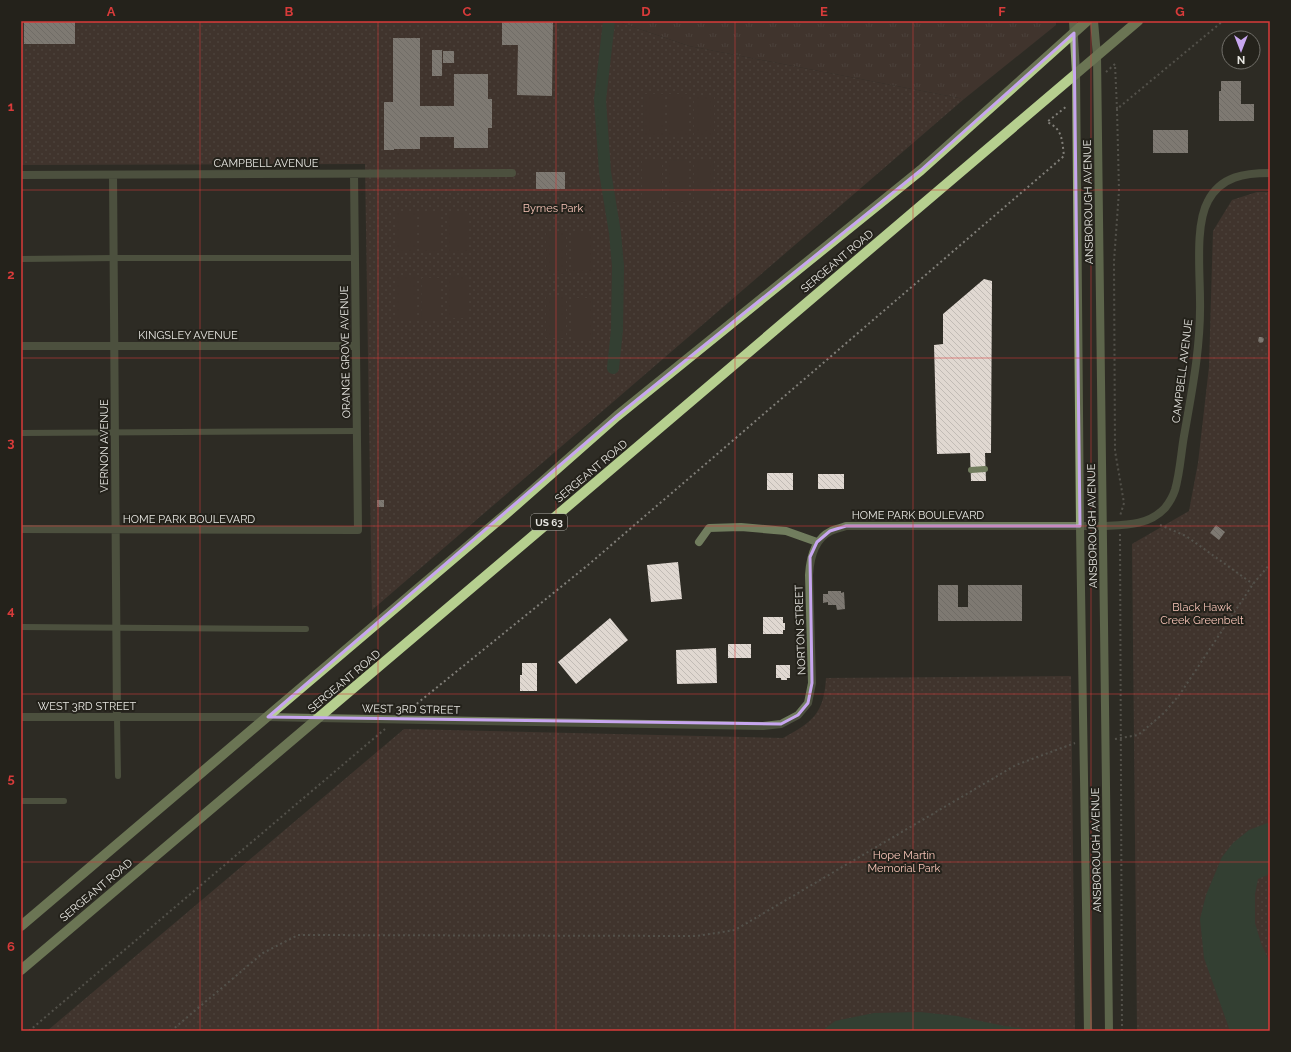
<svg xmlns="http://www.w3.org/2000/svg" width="1291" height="1052" font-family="Raleway,sans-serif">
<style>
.grass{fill:url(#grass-tufts)}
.park{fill:url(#park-dots)}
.garden{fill:#573f39}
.water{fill:#3a5744}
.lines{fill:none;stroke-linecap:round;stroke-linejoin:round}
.canal{stroke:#3a5744;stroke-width:12}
.building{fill:url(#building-back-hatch)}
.path{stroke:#817f79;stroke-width:2;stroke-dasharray:2 3;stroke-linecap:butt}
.service{stroke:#717d5e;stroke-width:6}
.minor{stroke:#717d5e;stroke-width:8}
.tertiary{stroke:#717d5e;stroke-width:8}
.secondary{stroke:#98ab7a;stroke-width:8}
.primary{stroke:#b6cf8f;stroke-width:10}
.marked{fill:none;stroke:#c7a6ef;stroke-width:3;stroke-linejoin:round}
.grid{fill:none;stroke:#d83b3a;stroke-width:1;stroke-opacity:0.55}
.labels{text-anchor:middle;stroke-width:4;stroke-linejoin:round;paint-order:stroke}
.shield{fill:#24221b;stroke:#acaba6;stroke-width:1}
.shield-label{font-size:10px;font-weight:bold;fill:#e7e6e1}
.street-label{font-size:11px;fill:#e7e6e1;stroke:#24221b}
.park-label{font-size:11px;fill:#f9c6b9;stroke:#24221b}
.neatline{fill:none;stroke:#d83b3a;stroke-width:1.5}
.grid-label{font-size:13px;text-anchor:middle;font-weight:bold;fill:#d83b3a}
</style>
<defs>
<pattern id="grass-tufts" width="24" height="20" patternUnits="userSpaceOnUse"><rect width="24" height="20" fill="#573f39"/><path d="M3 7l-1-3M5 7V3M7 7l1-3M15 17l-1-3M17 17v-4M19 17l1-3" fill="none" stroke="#6f5b55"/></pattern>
<pattern id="park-dots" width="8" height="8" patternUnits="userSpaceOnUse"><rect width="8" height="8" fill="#573f39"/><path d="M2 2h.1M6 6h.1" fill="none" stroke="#6f5b55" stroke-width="1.8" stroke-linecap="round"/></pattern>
<pattern id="building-back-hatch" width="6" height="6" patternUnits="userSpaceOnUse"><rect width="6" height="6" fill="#e0d8d1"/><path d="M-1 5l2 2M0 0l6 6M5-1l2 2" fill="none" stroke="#c1bbb5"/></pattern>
</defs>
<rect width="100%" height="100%" fill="#2e2c25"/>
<!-- grass -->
<path class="grass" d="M616,21H1056V25L964,99L689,46Z"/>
<!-- park -->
<path class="park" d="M21,21H616L689,46L964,99L372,610L365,164L21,165Z
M1257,192H1270V1031H1137L1132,544L1189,511L1198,463L1209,367L1213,231L1232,200Z
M1071,676L1075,1031H47L404,729L783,738C813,722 824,713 826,678Z"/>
<!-- garden -->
<path class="garden" d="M644,94H663V135H643Z
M669,94H689V136H669Z
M694,95H714V136H694Z
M642,160H662V201H642Z
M669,160L688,161V202H669Z
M694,160H714L713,201H694Z
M396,211H415V253H396Z
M421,211H441V252H421Z
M447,212H467V253H447Z
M573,231H593V272H573Z
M546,232H566V274L546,273Z
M448,276L468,277V318H448Z
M396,277H416V319H396Z
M422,278H441V319H421Z
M546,296H566V338H546Z
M573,298H593L592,340H573Z"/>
<!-- water -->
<path class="water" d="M1270,822V874L1258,879L1255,894V923L1261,943L1270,963V1031H1230L1204,958L1200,919L1206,895L1222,857L1233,843L1249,830Z
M920,1012L957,1016L1004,1026L1043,1031H822L835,1021L874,1013Z"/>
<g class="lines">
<!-- canal -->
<path class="canal" d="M609,21L600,100L605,172L615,233L618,266L617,330L613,368"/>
</g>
<!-- building -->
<path class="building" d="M24,21H75V44H24Z
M502,21H553L552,96L517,95L518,45H502Z
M393,38H420V106H454V74H488V99H492V128H488V148H454V137H420V149H394V150H384V102H393Z
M432,50H442V76H432Z
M443,51H454V63H443Z
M1221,81H1241V104H1254V121H1219V91H1221Z
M1153,130H1188V153H1153Z
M536,172H565V189H536Z
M984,279L992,281L991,453H985L986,481H971L970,453L937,454L934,345L943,344V314Z
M1259,337H1262L1264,339L1263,342L1260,343L1258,341Z
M767,473H793V490H767Z
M818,474H844V489H818Z
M377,500H384V507H377Z
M1216,525L1225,532L1219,540L1210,533Z
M678,562L682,599L651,602L647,565Z
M938,585H958V607H968V585H1022V621H938Z
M828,591H841V593L844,592L845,609L837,610L836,605H828V602L823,603V594H828Z
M763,617H783V623H785V630H783V634H763Z
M610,618L628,640L576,684L558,662Z
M728,644H751V658H728Z
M716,648L717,683L677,684L676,650Z
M522,663H537V691H520V675H522Z
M776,665H790V678H787V680H781V678H776Z"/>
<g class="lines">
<!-- path -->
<path class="path" d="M1106,72L1115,64L1117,109L1223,21
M1117,109L1119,191L1114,261L1115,451L1124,503L1120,516
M1160,525L1186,536L1253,584
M1120,534L1122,1031
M409,710L588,565L1064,156C1062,141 1063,129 1047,122L1067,106
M1115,739L1138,735L1164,713L1180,694L1253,584L1270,564
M29,1031L385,729
M171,1031L263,953L298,935L697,936L735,930L1016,765L1075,743"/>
<!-- service -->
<path class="service" d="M21,259L114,258H355
M21,433L357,431
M971,470L985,469
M21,627L306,629
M117,717L118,776
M21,801H64"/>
<!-- minor -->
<path class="minor" d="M21,175L512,173
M113,175L117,717
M21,346H356
M21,529L358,530L354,174
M699,542L709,528L741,527L786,531L817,542
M318,718L763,726L781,724L798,715L808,703L812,683L809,575C810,558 814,539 831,531C835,529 841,528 846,526H1103C1125,525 1148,526 1165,508C1169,503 1173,496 1175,490C1180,473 1181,453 1184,436C1192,391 1201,346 1200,300C1200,273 1195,224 1208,201C1221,176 1245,173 1270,173"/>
<!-- tertiary -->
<path class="tertiary" d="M21,717H268L318,718"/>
<!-- secondary -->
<path class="secondary" d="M1073,21L1076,73L1080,526L1088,1031
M1094,21L1097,56L1109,1031"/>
<!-- primary -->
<path class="primary" d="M21,926L507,513L617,416L921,170L1087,21
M21,970L528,540L1138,21"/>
</g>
<!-- marked area -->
<path d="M0 0H1291V1052H0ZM1074,33L1080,526H846L830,531L817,542L810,557L812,683L808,703L798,715L781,724L268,717L617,416L921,170Z" fill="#2e2c25" fill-opacity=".55" fill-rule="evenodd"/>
<path class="marked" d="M1074,33L1080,526H846L830,531L817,542L810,557L812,683L808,703L798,715L781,724L268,717L617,416L921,170Z"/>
<!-- grid -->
<path class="grid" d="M200,21V1031M378,21V1031M556,21V1031M735,21V1031M913,21V1031M1091,21V1031M21,190H1270M21,358H1270M21,526H1270M21,694H1270M21,862H1270"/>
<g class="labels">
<!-- shield labels -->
<rect class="shield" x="531" y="514" width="36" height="16" rx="3"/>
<g class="shield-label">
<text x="549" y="526">US 63</text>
</g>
<!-- street labels -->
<g class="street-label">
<text x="266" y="167">CAMPBELL AVENUE</text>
<text transform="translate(1088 202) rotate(-91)" y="4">ANSBOROUGH AVENUE</text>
<text transform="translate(837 261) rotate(-40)" y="4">SERGEANT ROAD</text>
<text x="188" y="339">KINGSLEY AVENUE</text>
<text transform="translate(345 352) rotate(-91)" y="4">ORANGE GROVE AVENUE</text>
<text transform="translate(1182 371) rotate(-83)" y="4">CAMPBELL AVENUE</text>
<text transform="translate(104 446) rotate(-90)" y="4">VERNON AVENUE</text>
<text transform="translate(591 471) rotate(-40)" y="4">SERGEANT ROAD</text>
<text x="918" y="519">HOME PARK BOULEVARD</text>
<text x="189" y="523">HOME PARK BOULEVARD</text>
<text transform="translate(1092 526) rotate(-91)" y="4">ANSBOROUGH AVENUE</text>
<text transform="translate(800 630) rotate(-92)" y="4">NORTON STREET</text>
<text transform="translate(344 681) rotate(-40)" y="4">SERGEANT ROAD</text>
<text x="87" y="710">WEST 3RD STREET</text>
<text transform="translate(411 709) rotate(1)" y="4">WEST 3RD STREET</text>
<text transform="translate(1096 850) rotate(-91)" y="4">ANSBOROUGH AVENUE</text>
<text transform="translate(96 890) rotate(-40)" y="4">SERGEANT ROAD</text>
</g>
<!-- park labels -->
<g class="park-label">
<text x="553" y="212">Byrnes Park</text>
<text x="1202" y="611">Black Hawk<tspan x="1202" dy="13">Creek Greenbelt</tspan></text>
<text x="904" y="859">Hope Martin<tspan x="904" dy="13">Memorial Park</tspan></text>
</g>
</g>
<!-- border -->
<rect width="1291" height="1052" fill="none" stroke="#24221b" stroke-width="44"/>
<!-- north arrow -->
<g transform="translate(1241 50) rotate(180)"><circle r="19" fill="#24221b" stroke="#72706a"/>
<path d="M0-3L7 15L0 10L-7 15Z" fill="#c7a6ef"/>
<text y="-6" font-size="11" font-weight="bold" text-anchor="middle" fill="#e7e6e1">N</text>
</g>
<rect x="22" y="22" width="1247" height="1008" class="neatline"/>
<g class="grid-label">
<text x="111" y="16">A</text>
<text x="289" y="16">B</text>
<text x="467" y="16">C</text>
<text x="646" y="16">D</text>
<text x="824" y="16">E</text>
<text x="1002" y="16">F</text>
<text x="1180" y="16">G</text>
<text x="11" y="111">1</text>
<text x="11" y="279">2</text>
<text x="11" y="447">3</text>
<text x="11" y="615">4</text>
<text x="11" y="783">5</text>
<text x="11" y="951">6</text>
</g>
</svg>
